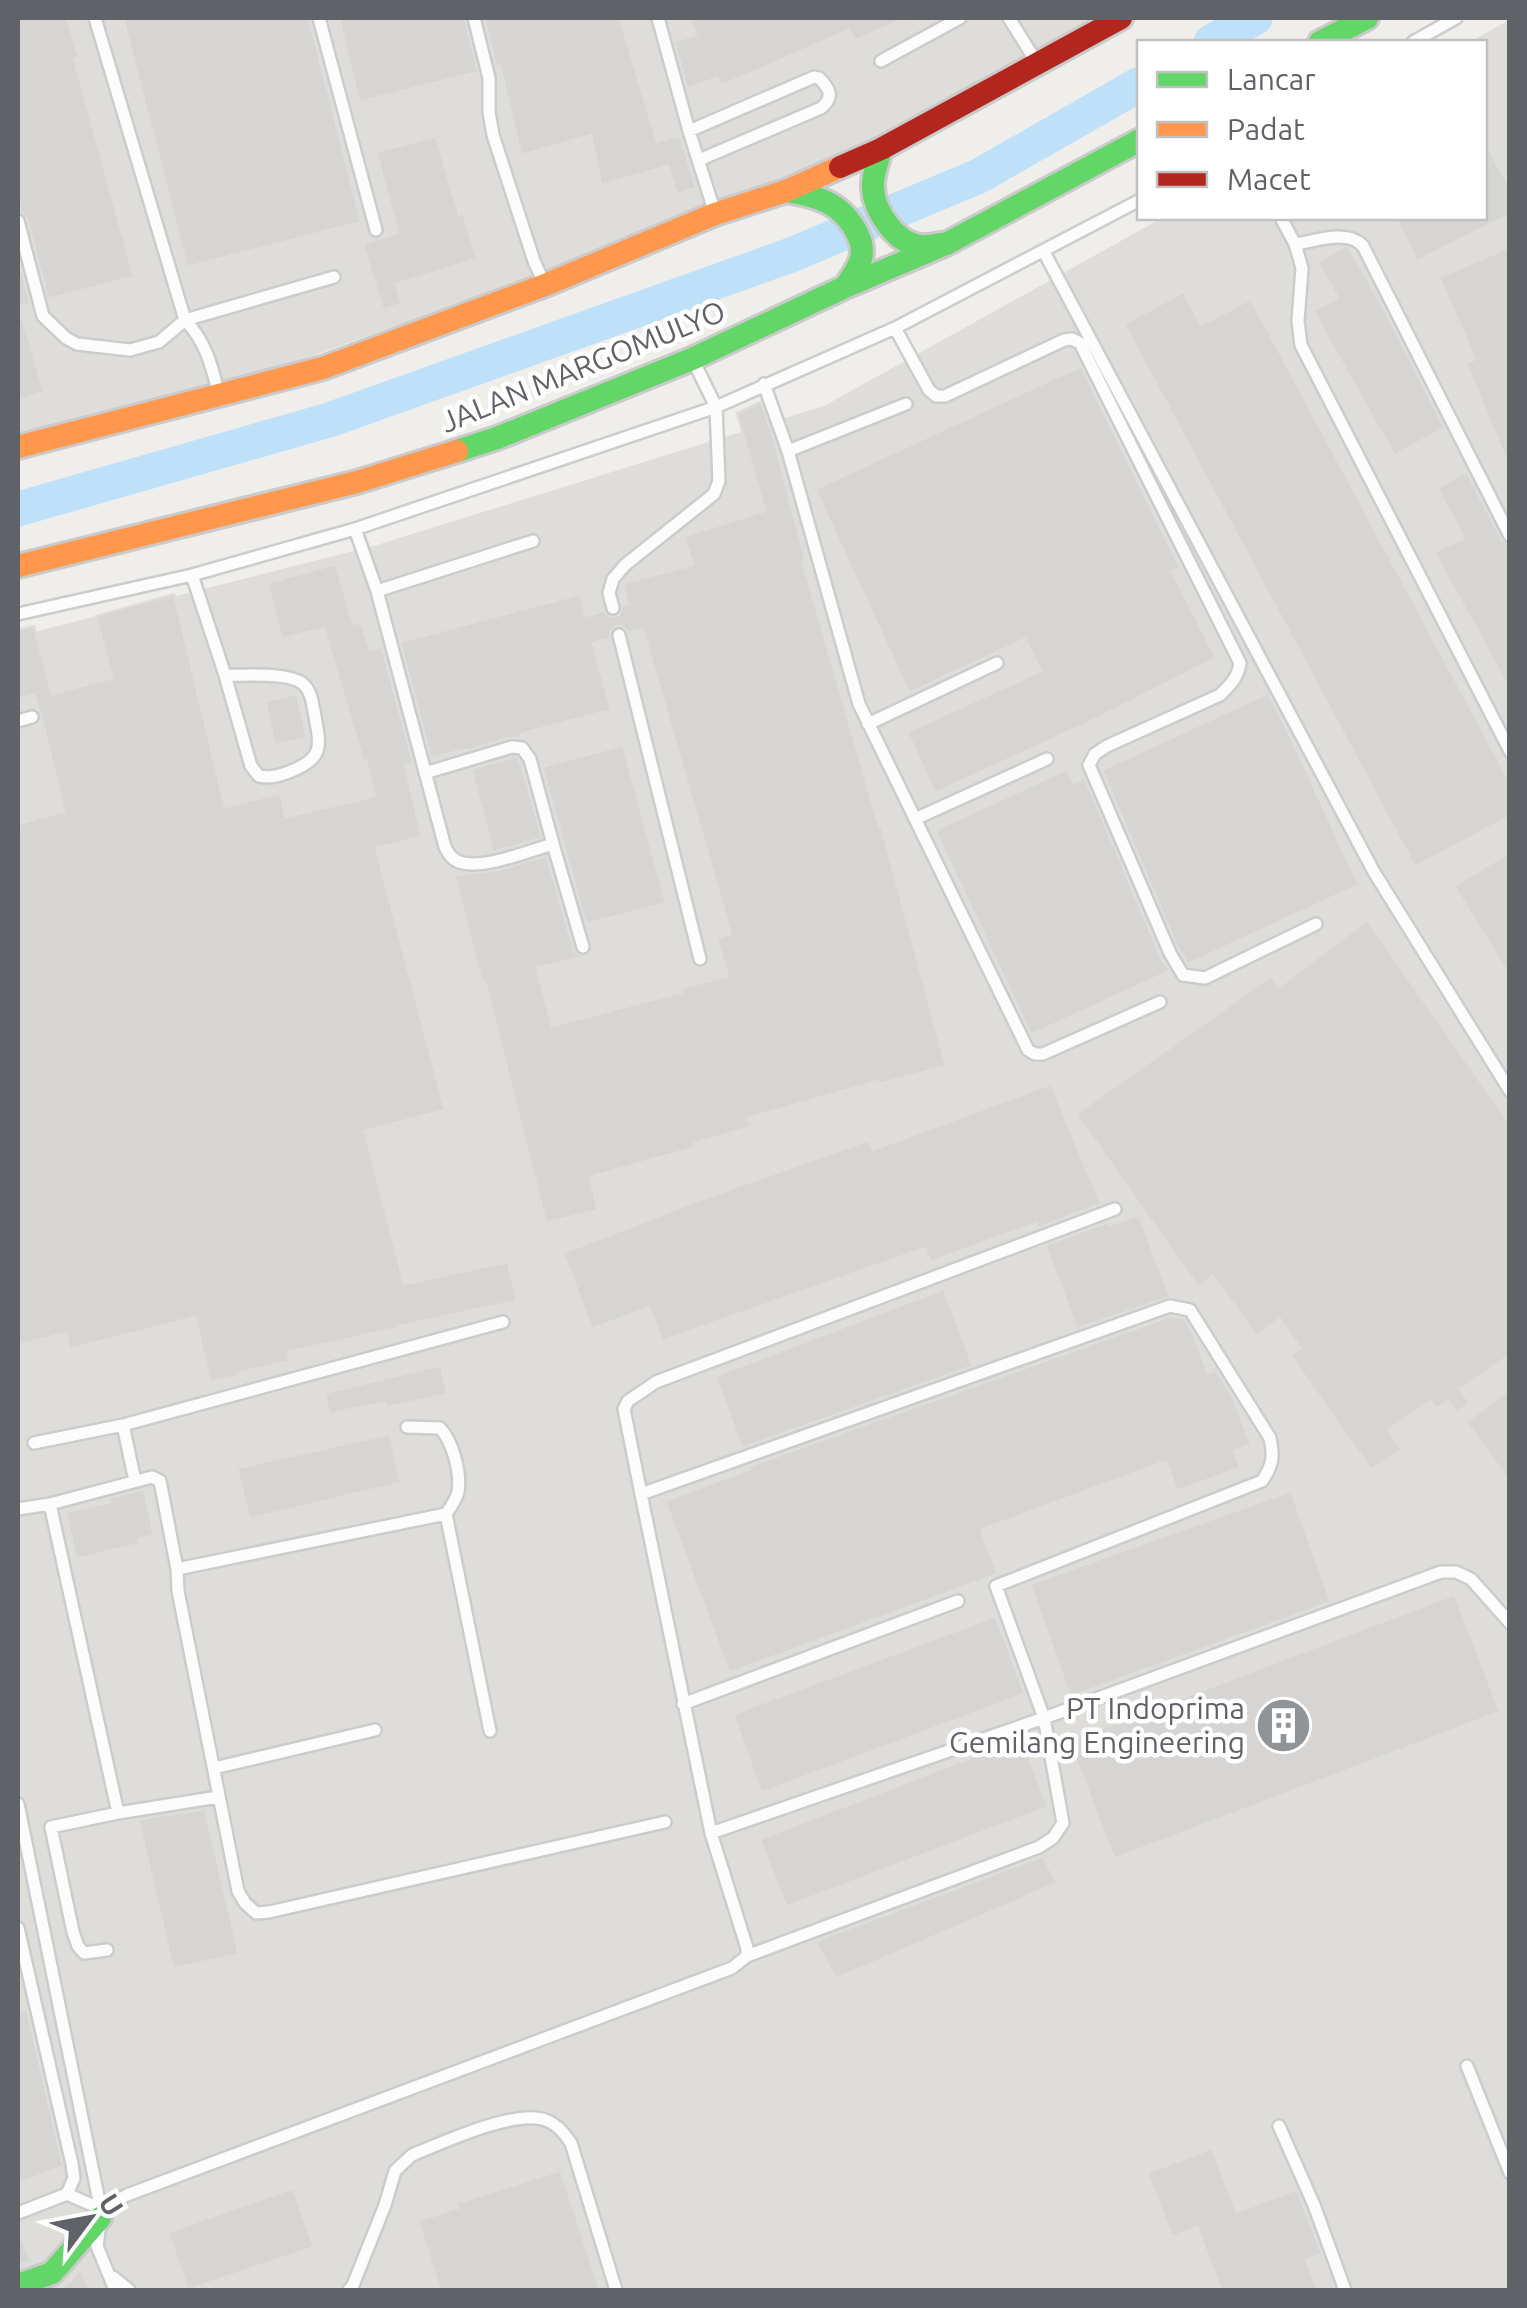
<svg xmlns="http://www.w3.org/2000/svg" width="1527" height="2308" font-family="Ubuntu,sans-serif">
<style>
.industrial{fill:#dfddda}
.lines{fill:none;stroke-linecap:round;stroke-linejoin:round}
.river{stroke:#bfe0f9;stroke-width:35}
.building{fill:#d6d5d3;stroke:#deddd9;stroke-width:2.5}
.lane-casing{stroke:#cbcccc;stroke-width:16}
.fast-casing{stroke:#cacacb;stroke-width:28}
.slow-casing{stroke:#cacacb;stroke-width:28}
.jam-casing{stroke:#cacacb;stroke-width:28}
.lane{stroke:#fdfcfc;stroke-width:11}
.fast{stroke:#63d668;stroke-width:22}
.slow{stroke:#ff974d;stroke-width:22}
.jam{stroke:#b3261e;stroke-width:22}
.labels{text-anchor:middle;stroke-width:9;stroke-linejoin:round;paint-order:stroke}
.street-label{font-size:30px;fill:#5f6368;stroke:#fff}
.poi-label{font-size:30px;fill:#5f6368;stroke:#fff;text-anchor:end}
</style>
<rect width="100%" height="100%" fill="#efeeea"/>
<!-- industrial -->
<path class="industrial" d="M18,18H1092L927,116L712,214L292,363L18,435Z
M1509,20V2290H18V636L377,545L824,406L1162,218H1484V42H1470Z"/>
<g class="lines">
<!-- river -->
<path class="river" d="M1211,42L1255,18
M18,509L329,420L791,255L979,176L1140,84"/>
</g>
<!-- building -->
<path class="building" d="M18,18H67L79,57L74,58L134,277L48,299L27,219L20,212L18,201Z
M123,18H309L361,222L187,267Z
M339,18H465L478,72L359,102Z
M484,18H620L657,142L680,135L696,188L677,194L668,166L601,185L591,135L521,155L500,66L496,67Z
M690,18H908L854,41L849,30L721,86L717,78L687,88L674,41L696,35Z
M436,136L459,215L463,213L477,259L396,284L402,304L383,310L363,244L398,233L376,152Z
M1484,140L1510,188V214L1417,261L1395,218H1484Z
M1344,247L1349,248L1382,305L1445,428L1394,455L1313,311L1338,298L1317,262Z
M1510,247V467H1509L1466,363L1475,359L1439,277Z
M18,256L30,304L18,307Z
M1184,292L1201,325L1251,299L1510,782V816L1415,867L1124,324Z
M22,316L44,392L18,400V317Z
M1081,366L1180,568L1172,571L1216,658L1081,726L935,793L907,732L1041,671L1025,639L909,693L815,489Z
M761,402L773,437L806,562L803,563L879,826L881,825L946,1066L879,1084L878,1081L748,1118L751,1127L695,1143L696,1147L590,1177L598,1210L546,1223L485,982L482,983L454,875L497,870L547,856L574,950L583,957L537,968L552,1026L682,992L681,988L728,976L717,938L731,934L643,630L628,633L622,626H616L610,632V638L593,643L611,710L520,734L521,738H509L466,751V749L431,758L400,642L580,594L586,616L604,611L610,617L619,615L622,606L628,604L623,583L693,565L684,536L765,511L737,413Z
M1467,472L1502,540L1510,545V690L1434,552L1464,538L1437,488Z
M336,564L353,624L361,622L370,650L382,647L413,763L405,765L422,837L376,848L445,1110L365,1131L404,1284L508,1262L517,1301L398,1326V1328L288,1352L290,1361L238,1373V1376L210,1382L195,1317L70,1349L66,1333L18,1345V824L64,811L41,715L34,695L18,699V630L34,626L52,694L112,678L96,616L174,594L225,807L280,793L286,817L375,796L366,760L363,761L324,628L282,639L267,583Z
M1268,693L1287,729L1359,885L1188,964L1178,949L1102,770Z
M297,694L307,738L275,745L265,701Z
M623,745L666,903L586,924L542,767Z
M513,757H517L521,763L542,838L493,852L471,769Z
M1067,769L1074,783L1085,778L1161,957L1170,971L1031,1035L935,830Z
M1510,852V977L1454,886Z
M1367,920L1510,1124V1355L1460,1389L1470,1403L1456,1413L1448,1401L1436,1409L1430,1401L1388,1430L1402,1449L1371,1470L1290,1355L1300,1348L1280,1319L1256,1336L1213,1276L1198,1287L1076,1114L1271,976L1279,987Z
M1051,1084L1101,1204L1038,1228L1036,1223L930,1262L925,1248L662,1341L649,1307L592,1329L563,1253L694,1202L869,1140L873,1150Z
M1139,1215L1170,1297L1077,1329L1045,1245L1108,1222L1110,1225Z
M944,1289L973,1366L742,1448L715,1376Z
M1171,1316L1184,1318L1192,1331L1208,1373L1216,1370L1233,1397L1251,1445L1234,1451L1240,1468L1177,1491L1166,1461L981,1530L998,1574L729,1673L665,1501L750,1469L749,1466Z
M441,1365L447,1394L386,1408L385,1402L329,1414L325,1393Z
M1510,1389V1482L1466,1422Z
M390,1434L401,1483L249,1519L237,1468Z
M144,1489L154,1535L139,1539L140,1544L76,1559L66,1512L110,1502L109,1498Z
M1291,1491L1331,1602L1070,1697L1030,1584Z
M1455,1594L1500,1712L1114,1859L1069,1741Z
M996,1616L1025,1694L761,1793L733,1714Z
M1022,1738L1048,1807L786,1907L760,1839Z
M205,1809L239,1954L173,1969L138,1819Z
M1043,1856L1057,1883L836,1979L815,1941Z
M27,2009L63,2166L18,2184V2012Z
M1212,2148L1237,2212L1297,2189L1322,2254L1306,2260L1318,2290H1221L1197,2227L1172,2237L1147,2173Z
M561,2170L600,2290H440L418,2221L458,2208L457,2203Z
M293,2188L314,2247L188,2290L168,2232Z
M18,2230H19L31,2261L18,2265Z
M81,2269L90,2290H59L70,2282Z"/>
<g class="lines">
<defs>
<path id="lane" d="M95,18L185,320C205,341 211,363 218,391
M319,18L376,230
M474,18L489,78V112L493,135L534,261L545,285
M658,18L689,131L714,210
M1009,18L1037,63
M1413,42L1456,18
M881,61L960,18
M689,131L814,77L819,78C829,88 835,97 821,108L699,160
M1281,218L1295,244L1302,268L1298,321L1301,345L1510,751
M18,221L43,316L66,338L77,344L130,350L159,342L185,320L334,277
M1295,244C1316,241 1348,229 1363,246L1510,536
M1044,252L1374,872L1510,1091
M895,328L929,390L936,396H945L1064,340L1072,339L1080,343L1240,663C1238,678 1230,685 1220,695L1107,746L1095,754L1089,765L1170,953L1183,975L1205,978L1316,924
M764,384L788,451L859,704L1028,1050L1035,1054H1043L1160,1002
M788,451L906,404
M355,529L377,591L533,541
M192,575L225,675L251,766L259,776C271,778 278,776 289,772C326,758 320,745 314,711C312,701 311,690 302,683C287,672 244,676 225,675
M377,591L445,847C449,855 453,861 463,863C487,868 529,851 553,844L530,759L522,748L512,747L425,773
M613,608L609,593L613,579L625,565L714,494L719,481L716,407L694,362
M18,614L192,575L355,529L716,407L895,328L1140,200
M619,635L700,959
M18,721L32,717
M868,724L997,663
M915,819L1047,759
M553,844L583,947
M407,1427L440,1428C453,1442 461,1473 458,1492C456,1500 451,1507 446,1514L490,1731
M34,1443L123,1425
M135,1481L123,1425L503,1322
M641,1494L624,1409L628,1401L656,1382L1115,1209
M50,1504L118,1813
M18,1509L50,1504L152,1477L160,1481L177,1569L178,1591L238,1891L245,1903L256,1913L269,1912L665,1822
M177,1569L446,1514
M683,1704L958,1601
M214,1768L375,1730
M18,1804L101,2211
M711,1833L641,1494L1170,1306L1190,1310L1270,1438C1274,1456 1273,1465 1262,1481L996,1586L1044,1718L1063,1823L1053,1838L1039,1847L747,1956
M18,1928L72,2164L74,2178L67,2194
M107,1950L84,1953L78,1946L73,1932L51,1827L118,1813L218,1797
M1467,2066L1510,2173
M1279,2126L1314,2205L1345,2290
M18,2213L67,2194L101,2209L127,2195L732,1968L747,1956V1948L711,1833L1044,1718L1441,1572H1456L1471,1579L1510,1623
M99,2230L97,2246L115,2290
M113,2277L129,2290
M349,2290L353,2285L385,2205L395,2171L412,2155C442,2143 518,2107 548,2121C558,2125 565,2134 571,2143L616,2290"/>
<path id="fast" d="M1320,42L1367,18
M881,149C878,161 872,175 873,188C874,211 895,242 919,246C927,247 935,245 943,244
M786,191C818,196 843,203 858,235C862,243 863,250 861,259C858,269 851,278 845,287
M457,451L497,438L692,359L845,287L946,244L1140,140
M18,2285L52,2273L100,2218"/>
<path id="slow" d="M18,447L323,368L545,285L715,214L786,191L840,167
M18,566L357,482L457,451"/>
<path id="jam" d="M840,167L881,149L1121,18"/>
</defs>
<!-- lane casing -->
<use href="#lane" class="lane-casing"/>
<!-- fast casing -->
<use href="#fast" class="fast-casing"/>
<!-- slow casing -->
<use href="#slow" class="slow-casing"/>
<!-- jam casing -->
<use href="#jam" class="jam-casing"/>
<!-- lane -->
<use href="#lane" class="lane"/>
<!-- fast -->
<use href="#fast" class="fast"/>
<!-- slow -->
<use href="#slow" class="slow"/>
<!-- jam -->
<use href="#jam" class="jam"/>
</g>
<!-- icons -->
<defs>
<symbol id="building-disc" viewBox="-11 -11 22 22"><circle r="9.5" fill="#919496" stroke="#fff"/><path d="M-4-6H4V6H1V3H-1V6H-4ZM-2.5-4.3h1.7v1.8h-1.7ZM.8-4.3h1.7v1.8H.8ZM-2.5-1h1.7V.8h-1.7ZM.8-1h1.7V.8H.8Z" fill="#fff"/></symbol>
</defs>
<g fill-rule="evenodd">
<use href="#building-disc" x="1252" y="1694" width="63" height="63"/>
</g>
<g class="labels">
<!-- street labels -->
<g class="street-label">
<text transform="translate(583 367) rotate(-22)" y="10">JALAN MARGOMULYO</text>
</g>
<!-- poi labels -->
<g class="poi-label">
<text x="1245" y="1719">PT Indoprima<tspan x="1245" dy="34">Gemilang Engineering</tspan></text>
</g>
</g>
<!-- border -->
<rect width="1527" height="2308" fill="none" stroke="#5f6368" stroke-width="40"/>
<!-- legend -->
<rect x="1137" y="40" width="350" height="180" fill="#ffffff" stroke="#bfc1c3" stroke-width="2.5"/>
<rect x="1157" y="72" width="50" height="15" fill="#63d668" stroke="#bfc1c3" stroke-width="2.5"/>
<text x="1227" y="90" font-size="30" fill="#5f6368">Lancar</text>
<rect x="1157" y="122" width="50" height="15" fill="#ff974d" stroke="#bfc1c3" stroke-width="2.5"/>
<text x="1227" y="140" font-size="30" fill="#5f6368">Padat</text>
<rect x="1157" y="172" width="50" height="15" fill="#b3261e" stroke="#bfc1c3" stroke-width="2.5"/>
<text x="1227" y="190" font-size="30" fill="#5f6368">Macet</text>
<!-- north arrow -->
<g transform="translate(90 2218) rotate(58)" stroke="#ffffff" stroke-width="8" paint-order="stroke">
<path d="M0-8L18 38L0 25L-18 38Z" fill="#5f6368"/>
<text y="-15" font-size="28" font-weight="bold" text-anchor="middle" fill="#5f6368">U</text>
</g>
</svg>
